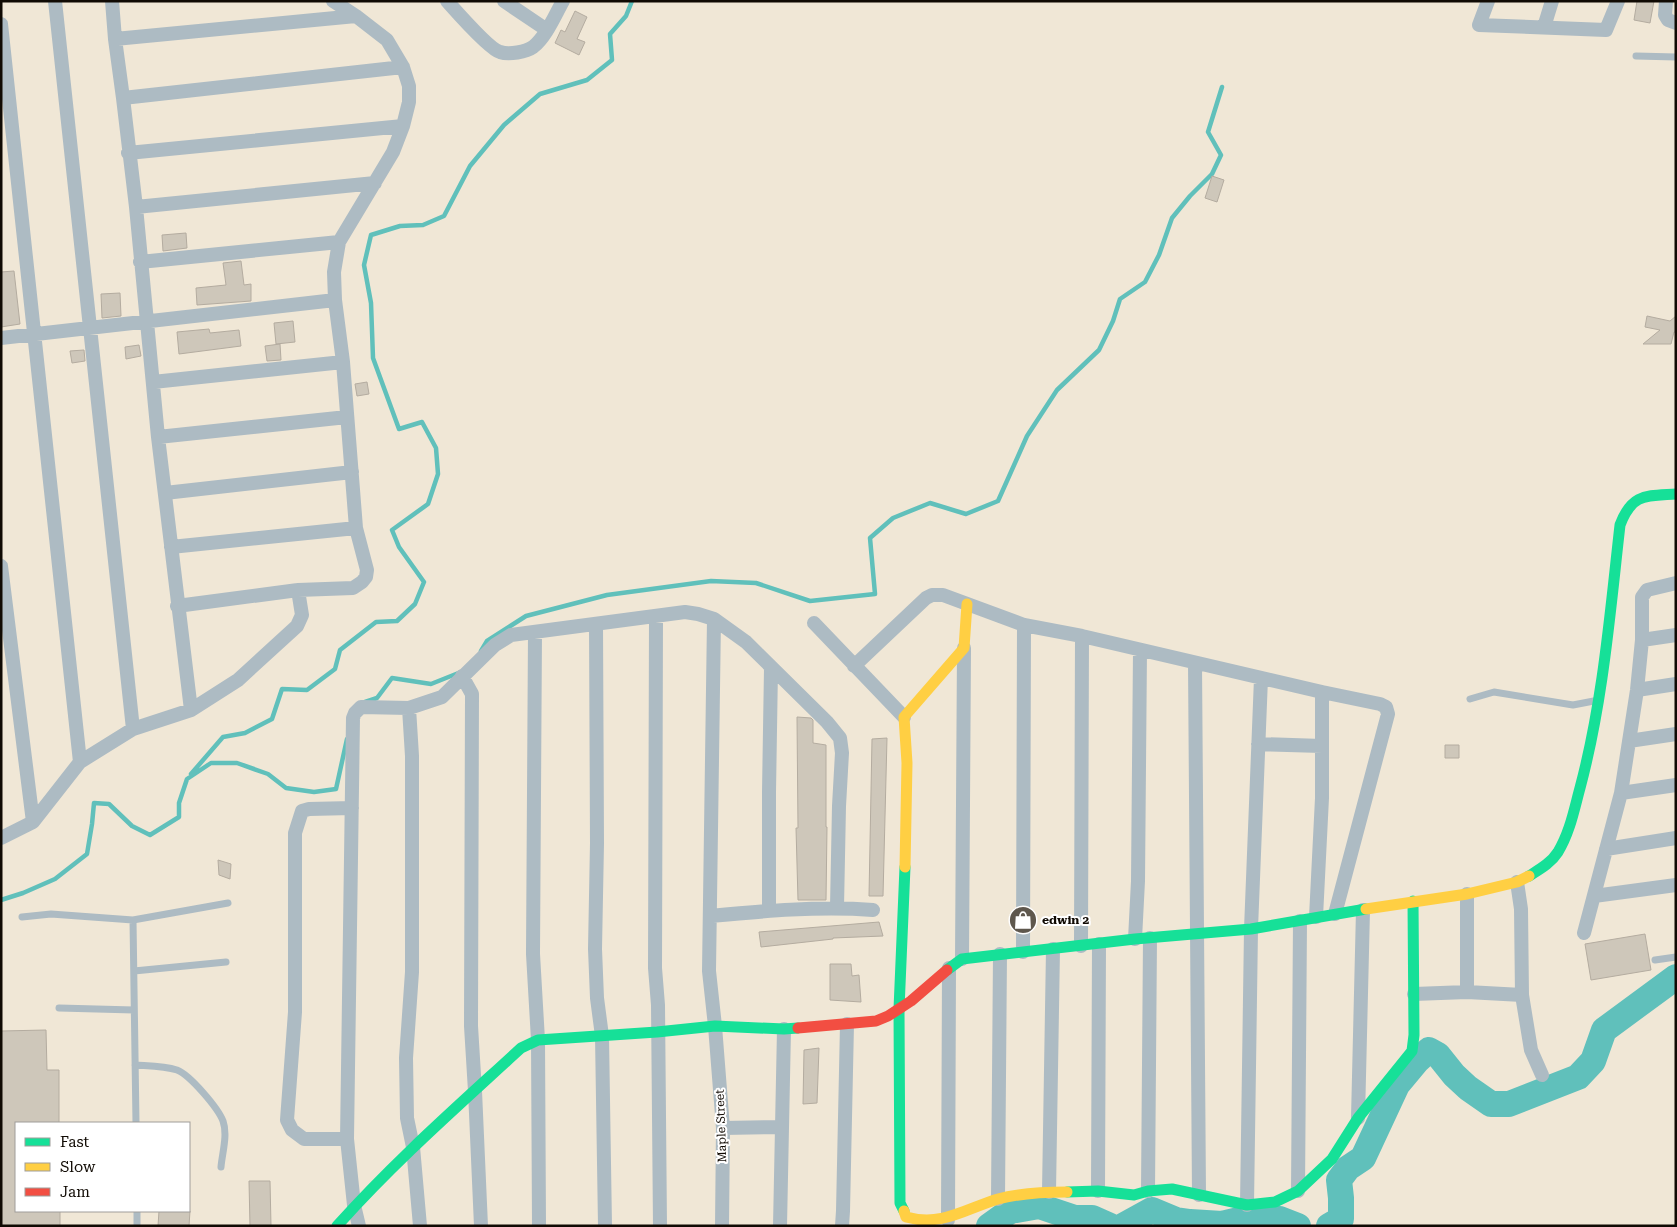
<svg xmlns="http://www.w3.org/2000/svg" width="1677" height="1227" font-family="'Roboto Serif',serif">
<style>
.lines{fill:none;stroke-linecap:round;stroke-linejoin:round}
.stream{stroke:#60c0bb;stroke-width:4.5}
.river{stroke:#60c0bb;stroke-width:26}
.building{fill:#cec7ba;stroke:#b4aca0}
.lane{stroke:#adbbc3;stroke-width:7}
.street{stroke:#adbbc3;stroke-width:14}
.fast{stroke:#16e098;stroke-width:11}
.slow{stroke:#ffcf43;stroke-width:11}
.jam{stroke:#f24e42;stroke-width:11}
.labels{text-anchor:middle;stroke-width:4;stroke-linejoin:round;paint-order:stroke}
.poi-label{font-size:12px;font-weight:bold;fill:#100a03;stroke:#fff;text-anchor:start}
.street-label{font-size:12px;fill:#100a03;stroke:#fff}
</style>
<rect width="100%" height="100%" fill="#f0e7d6"/>
<g class="lines">
<!-- stream -->
<path class="stream" d="M481,651L487,641L526,616L607,595L711,581L756,583L810,601L875,594L870,538L893,518L930,503L966,514L998,501L1027,436L1057,390L1099,350L1113,321L1120,299L1145,282L1159,255L1172,218L1190,196L1212,174L1221,155L1208,132L1222,87
M365,702L377,698L392,678L431,684L461,672
M191,774L223,737L245,733L272,719L282,689L307,690L335,669L340,650L376,622L397,621L415,604L424,582L399,547L392,530L428,504L438,474L436,448L422,422L399,429L373,358L371,303L364,265L371,235L400,226L423,225L444,216L470,166L504,125L540,94L587,80L612,60L610,34L626,16L632,1
M1,900L23,893L55,879L87,854L92,824L94,803L109,804L132,826L150,835L179,817V803L187,779L211,763H237L268,774L286,788L314,792L336,789L347,739"/>
<!-- river -->
<path class="river" d="M989,1226L1010,1211L1039,1206L1075,1218H1092L1110,1226
M1123,1226L1152,1210L1176,1220L1190,1222L1222,1224L1243,1219H1280L1298,1226
M1329,1226L1341,1219V1198L1339,1180L1348,1168L1363,1158L1397,1085L1417,1061L1429,1050L1438,1055L1454,1075L1468,1088L1491,1104H1509L1578,1077L1593,1061L1604,1030L1676,977"/>
</g>
<!-- building -->
<path class="building" d="M1637,1H1654L1650,23L1634,20Z
M575,11L587,17L577,39L585,42L579,55L555,43L561,30L565,32Z
M1212,176L1224,180L1217,202L1205,198Z
M186,233L187,248L163,251L162,235Z
M241,261L244,285L251,284V301L197,305L196,288L226,285L223,263Z
M14,271L20,324L1,327V272Z
M120,293L121,316L102,318L101,294Z
M1647,316L1670,321L1676,316V332H1674L1671,344H1643L1660,330L1645,327Z
M293,321L295,342L276,344L274,323Z
M209,329L210,333L239,330L241,346L179,354L177,332Z
M280,344L281,360L267,361L265,346Z
M139,345L141,356L126,359L125,347Z
M84,350L85,361L72,363L70,351Z
M367,382L369,394L357,396L355,384Z
M797,717L811,718L813,720V743L826,745V827H827L826,900H798L796,828H798Z
M887,738L883,896H869L872,739Z
M1445,745H1459V758H1445Z
M218,860L231,864L230,879L219,875Z
M879,922L883,936L833,938V939L761,947L759,932Z
M1645,934L1651,970L1591,980L1585,944Z
M830,964H851L852,976L859,975L861,1002L830,1000Z
M46,1030L47,1070H59V1123H16V1211H60V1226H1V1031Z
M819,1048L817,1103L803,1104L804,1050Z
M249,1181H270L271,1226H250Z
M159,1211H190L189,1226H158Z"/>
<g class="lines">
<!-- lane -->
<path class="lane" d="M1636,56L1676,57
M1470,699L1494,692L1573,705L1599,700
M22,917L51,914L133,920L228,903
M133,920L136,1123
M1655,960L1676,957
M134,971L226,962
M59,1008L134,1010
M135,1065C148,1066 164,1066 177,1070C190,1075 218,1108 223,1121C228,1135 222,1154 221,1167
M137,1211V1226"/>
<!-- street -->
<path class="street" d="M55,1L133,729
M112,1L115,39L123,98L136,207L158,437L191,710
M447,1C456,11 489,49 500,52C509,55 526,52 533,47C546,37 555,15 563,1
M504,1L547,30
M1488,1L1479,25L1606,30L1618,1
M1666,1L1665,15L1668,20L1676,23
M1,24L80,762
M1544,27L1552,1
M115,39L356,16
M123,98L403,67
M128,153L403,126
M136,207L375,183
M140,262L339,242
M1,338L335,300
M153,382L343,362
M158,437L347,417
M165,493L352,472
M171,547L356,528
M1,566L33,822
M177,606L298,590L353,588L362,582L366,577L367,570L356,528L343,362L335,300L334,272L339,242L393,152L403,126L409,102V86L403,67L387,40L356,16L333,1
M656,617L655,968L658,1005L660,1226
M714,619L709,971L715,1026L723,1128L722,1226
M814,623L904,717
M596,624L597,843L595,949L597,998L602,1036L605,1226
M535,632L533,954L538,1040L539,1226
M1642,640L1676,635
M1195,663L1199,1195
M854,666L926,598L932,595H943L1024,625L1082,636L1322,692
M462,676L472,694L471,1026L475,1091L481,1226
M1637,690L1676,684
M409,708L412,756V972L406,1058L407,1118L413,1147L420,1226
M1629,741L1676,734
M1258,744L1322,746
M1621,793L1676,785
M1,838L33,822L80,762L133,729L191,710L238,680L297,626L302,615L298,590
M1606,849L1676,838
M1517,882L1521,909L1522,995L1531,1050L1542,1075
M1594,896L1676,885
M769,910V792L771,668
M710,916C764,911 818,906 873,910
M1316,917L1322,798V692L1380,704L1386,707L1388,714L1335,914
M1584,933L1621,793L1637,690L1642,640V597L1647,590L1676,583
M1135,939L1138,881L1140,650
M1081,946L1082,636
M1023,952L1024,625
M962,959L964,648
M1467,992V894
M1414,994L1467,992L1522,995
M1358,1118L1363,910
M723,1128L781,1127
M347,1139H304L292,1130L287,1120L295,1012V833L302,811L309,809L352,808
M1098,1191L1099,944
M1148,1191L1150,938
M1298,1191L1300,921
M1049,1192L1053,949
M998,1199L1000,954
M1247,1205L1251,929L1261,678
M948,1220L949,968
M359,1226L354,1205L347,1139L353,718L355,713L361,707L409,708L442,697L495,645L511,635L685,612L698,614L714,619L746,642L827,722L840,738L842,753L839,806L837,907
M780,1226L784,1029
M842,1226L843,1211L847,1024"/>
<!-- fast -->
<path class="fast" d="M1529,876C1540,869 1551,863 1558,852C1570,832 1574,810 1580,788C1603,702 1610,613 1620,525C1632,493 1646,496 1676,494
M947,970L962,959L1135,939L1251,929L1366,909
M1067,1192L1098,1191L1134,1195L1148,1191L1172,1189L1247,1205L1275,1202L1298,1191L1332,1159L1358,1118L1412,1051L1414,1035L1413,901
M904,1211L900,1203L899,1009L905,867
M337,1226C394,1162 458,1106 521,1048L538,1040L657,1032L715,1026L784,1029L798,1028"/>
<!-- slow -->
<path class="slow" d="M905,867L907,763L904,717L964,648L967,604
M1366,909L1467,894L1517,882L1529,876
M904,1211L906,1217C942,1227 965,1209 998,1199C1017,1194 1046,1192 1067,1192"/>
<!-- jam -->
<path class="jam" d="M798,1028L876,1021L888,1016L911,1001L947,970"/>
</g>
<!-- icons -->
<defs>
<symbol id="shop-disc" viewBox="-11 -11 22 22"><circle r="9.5" fill="#5e574d" stroke="#fff"/><path d="M-5-2.5h2.3a2.7 3.5 0 0 1 5.4 0H5L5.5 6h-11ZM-1.5-2.5h3a1.5 2.3 0 0 0-3 0Z" fill="#fff"/></symbol>
</defs>
<g fill-rule="evenodd">
<use href="#shop-disc" x="1007" y="904" width="32" height="32"/>
</g>
<g class="labels">
<!-- poi labels -->
<g class="poi-label">
<text x="1042" y="924">edwin 2</text>
</g>
<!-- street labels -->
<g class="street-label">
<text transform="translate(721 1126) rotate(-92)" y="4">Maple Street</text>
</g>
</g>
<!-- border -->
<rect width="1677" height="1227" fill="none" stroke="#100a03" stroke-width="5"/>
<!-- legend -->
<rect x="15" y="1122" width="175" height="90" fill="#ffffff" stroke="#9f9d9a"/>
<rect x="25" y="1138" width="25" height="8" fill="#16e098" stroke="#9f9d9a"/>
<text x="60" y="1147" font-size="15" fill="#100a03">Fast</text>
<rect x="25" y="1163" width="25" height="8" fill="#ffcf43" stroke="#9f9d9a"/>
<text x="60" y="1172" font-size="15" fill="#100a03">Slow</text>
<rect x="25" y="1188" width="25" height="8" fill="#f24e42" stroke="#9f9d9a"/>
<text x="60" y="1197" font-size="15" fill="#100a03">Jam</text>
</svg>
